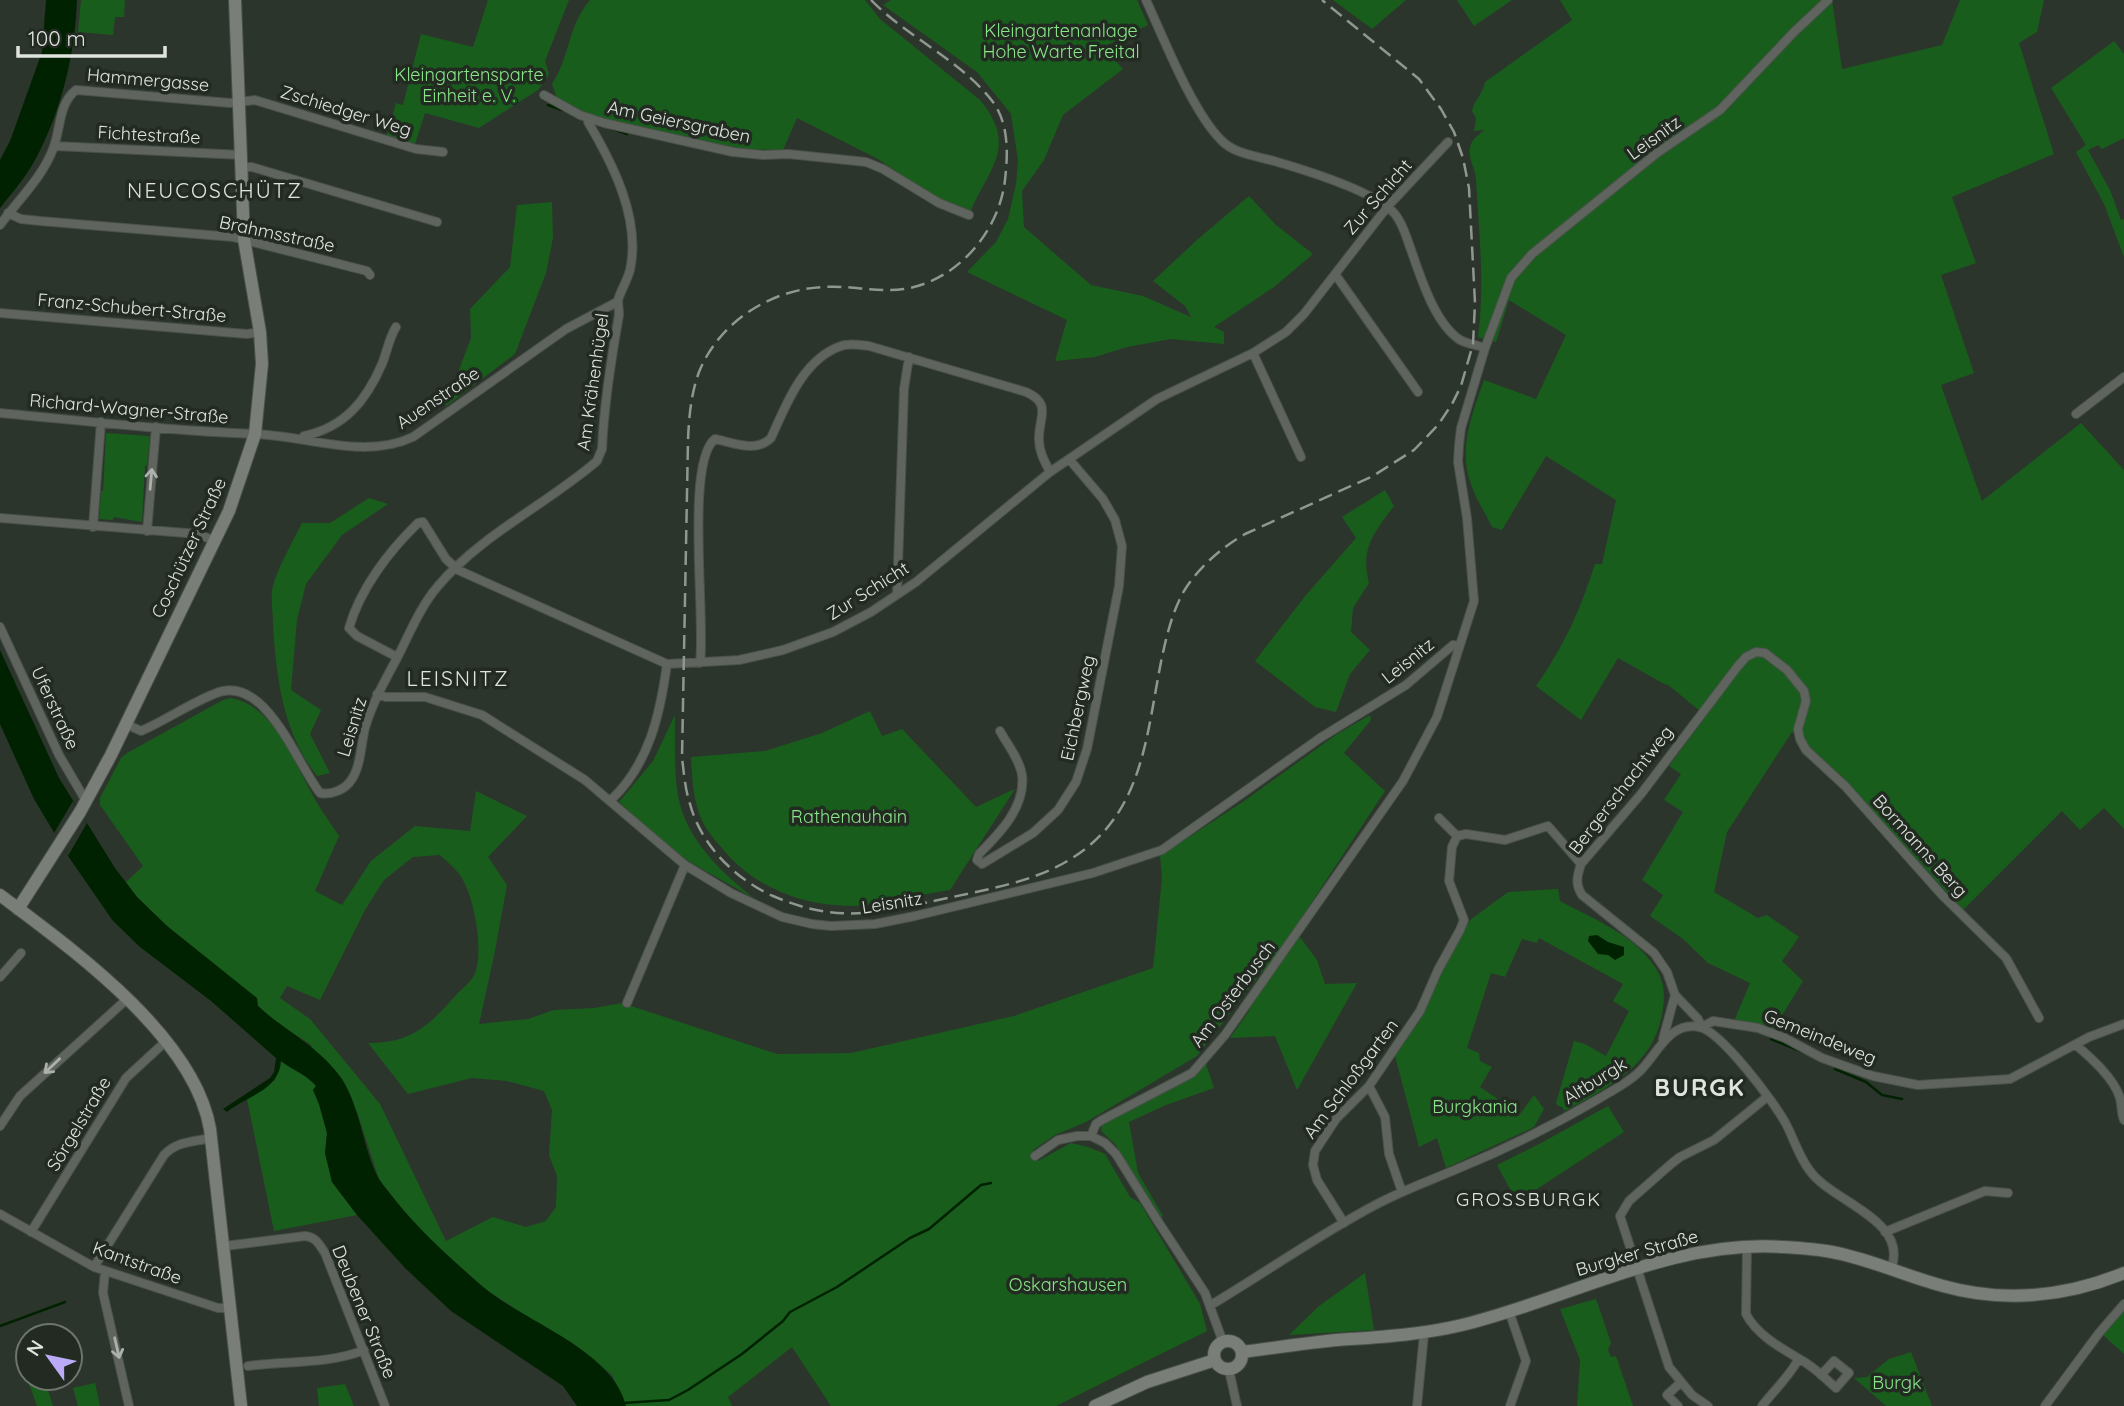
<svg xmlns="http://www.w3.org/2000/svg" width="2124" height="1406" font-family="Quicksand,sans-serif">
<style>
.green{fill:#195d1d;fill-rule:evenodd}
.water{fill:#002201}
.pier{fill:#2c352c}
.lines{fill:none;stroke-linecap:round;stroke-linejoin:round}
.stream{stroke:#002201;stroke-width:2.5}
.street-casing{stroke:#495149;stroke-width:10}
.secondary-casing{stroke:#495149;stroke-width:14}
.street{stroke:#60645f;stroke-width:8}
.secondary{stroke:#797f78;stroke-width:12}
.rail{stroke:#909690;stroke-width:2.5;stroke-dasharray:14 7;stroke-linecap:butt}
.oneway{stroke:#acb1ac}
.labels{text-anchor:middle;stroke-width:7;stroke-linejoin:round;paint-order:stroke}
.park-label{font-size:18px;fill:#89e689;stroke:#222a22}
.street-label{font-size:18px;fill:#dfe4df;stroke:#222a22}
.neighbourhood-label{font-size:19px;letter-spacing:2px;fill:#dfe4df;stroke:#222a22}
.quarter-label{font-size:21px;letter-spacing:2px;fill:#dfe4df;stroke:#222a22}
.district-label{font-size:24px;font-weight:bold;letter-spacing:2px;fill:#dfe4df;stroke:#222a22}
</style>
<rect width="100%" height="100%" fill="#2c352c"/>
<!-- green -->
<path class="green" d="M81,0H125L124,17H115L113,35L78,32Z
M488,0H569L545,61L549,74L538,90L479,128L425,113L415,144L387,135L396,103L403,105L421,34L473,47Z
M590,0H865L880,19L980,100C1018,146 990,167 970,212L930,195L878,159L797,118L783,150L730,149L614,122L587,113L557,98L552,84C571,55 567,27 590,0Z
M891,0H1137L1148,25L1103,47L1123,69L1063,115L1044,160L1022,191L1024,227L1091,285L1143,296L1191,317L1185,306L1153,281L1198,239L1249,196L1276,225L1313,254L1274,287L1214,327L1224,332V344L1171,339L1127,347L1095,357L1055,361L1067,320L967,272L996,242L1008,219L1016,184L1018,161L1011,114L977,72L883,5Z
M1333,0H1406L1372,29Z
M1457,0H1512L1474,26Z
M1560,0H1832L1842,69L1942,45L1960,0H2044L2037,32L2019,43L2054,154L1952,197L1976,263L1941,275L1974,373L1941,385L1982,501L2081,423L2124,470V829L2104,808L2080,830L2062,811L1963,910L1852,788L1792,732L1727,832L1714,892L1758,918L1767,915L1799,937L1782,961L1803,981L1773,1030L1735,1019L1750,983L1708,963L1683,939L1650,916L1663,895L1642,880L1683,812L1664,800L1681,774L1669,766L1706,716L1667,684L1666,685L1618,658L1581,720L1536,686C1565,644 1579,613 1595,564H1602L1616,500L1546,456L1502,530L1492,527C1486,514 1477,501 1472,487C1457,451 1472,414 1484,380L1536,399L1566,335L1509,300L1496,342L1478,337C1485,285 1479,231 1476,179C1475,166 1465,155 1472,142C1474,138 1481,133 1484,130L1474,131L1476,118L1472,111C1474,100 1483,94 1485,82L1572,20Z
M2114,41L2124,54V138L2102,149L2098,145L2088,150L2110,190L2121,220L2124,219V257L2104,204L2076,152L2086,145L2051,88Z
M552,202L553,238L546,273L515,354L445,407L471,338L470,309L510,267L517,205Z
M106,433L150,436L147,465L145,466L142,522L114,517L113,520L99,519L101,491H103Z
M1385,490L1394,506C1374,533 1360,548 1369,583L1353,608L1351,632L1370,650L1350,674L1336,712L1315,707L1255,661L1306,595L1356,538L1342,517Z
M369,498L388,504L342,535L306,584L297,620L291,690L321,710L310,734L330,773L317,776C283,733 276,677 273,624C273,613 271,602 272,592C273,576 294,539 302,523H330Z
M231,698C273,706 291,756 310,790C318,806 329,821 339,836L315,891L342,905L371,861L415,826L470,831L476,791L527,816L488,857L507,885L494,956L479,1024L528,1019L554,1010L594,1008L622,1003L777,1054L851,1053L1014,1016L1153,968L1162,878L1160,856L1244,801L1337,734L1370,715L1371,720L1344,753L1385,791L1294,929L1317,960L1325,984L1357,983L1297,1090L1275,1036L1230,1038L1249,1011L1264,969L1197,1056L1086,1122L1055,1135L1033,1150L1038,1161L1071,1143L1088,1147L1105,1154L1130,1197L1140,1203L1200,1304L1207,1331L1056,1406H831L792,1347L728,1397L732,1406H626L612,1375L571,1342L540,1325L485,1289L416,1227L379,1179L357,1112L310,1044L275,1022L225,973L167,926L137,897L126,882L143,866L100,805V798L121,758L127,753L223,700ZM440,855C446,861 454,867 459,874C474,892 484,952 475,973C473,980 463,988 458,993C429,1025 413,1043 368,1043L408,1094L472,1078L507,1081L544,1091L552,1110L549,1155L557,1176L556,1207L546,1221L526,1227L493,1217L446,1241L380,1104L310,1019L280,998L287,986L320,1000L365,910L384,880L413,857Z
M870,711L882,736L902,729L976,807L1015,789L950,890C917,895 882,906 849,906C799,905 752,886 721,847C713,838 704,827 700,816C693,797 692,777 691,757L765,751L822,733Z
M675,715C675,742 674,770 678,796C686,840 722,873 755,899L688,861L639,821L619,802L653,761Z
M1558,889L1560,901C1589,917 1628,932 1649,959C1662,974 1666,989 1663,1008C1656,1065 1610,1086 1565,1111L1562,1107L1558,1106L1556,1103L1574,1041L1585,1044L1606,1056L1629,1011L1613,1001L1623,984L1539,938L1537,943L1522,939L1505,977L1491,973L1467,1048L1479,1053L1480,1061L1492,1067L1480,1087L1520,1114L1534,1095L1544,1109L1534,1127L1446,1168L1437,1138L1419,1147L1394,1052L1421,1018L1442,968L1470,920L1508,892Z
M280,1061C293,1070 306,1074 316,1086L313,1090L319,1104L327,1133L325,1153L332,1182L357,1215L274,1231L247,1099L275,1080Z
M1206,1064L1214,1088L1166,1105L1129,1122L1138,1173L1163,1216L1161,1217L1115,1144L1101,1131L1102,1123L1194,1075Z
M1608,1106L1624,1132L1517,1202L1497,1165L1541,1143Z
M1365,1273L1374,1330L1289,1335L1319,1306Z
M1596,1299L1611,1343L1608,1350L1611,1357L1616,1356L1633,1406H1577L1580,1360L1560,1309Z
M2124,1311V1354L2103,1335Z
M1911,1352L1932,1406H1886L1854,1378L1867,1377L1889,1359Z
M28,1374V1378H44L53,1406H37L27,1378Z
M95,1383L100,1406H78L73,1388Z
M345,1384L354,1406H319L317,1388Z"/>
<!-- water -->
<path class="water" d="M46,0H77C75,55 61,112 35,160C26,177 12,193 0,208V160L10,141L42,52Z
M0,650L59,778L115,868L137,897L167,926L257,998L258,1006C285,1031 320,1047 342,1079C361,1109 363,1150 379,1179C383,1186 390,1193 395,1200C421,1232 451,1259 482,1286C524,1322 613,1350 626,1406H577L563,1386L451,1311L405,1268L357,1215L332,1182L325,1153L327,1133L319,1104L313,1090L316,1086C306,1074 294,1071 281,1061C279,1091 246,1096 227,1112L223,1109L270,1078L274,1072L276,1058L211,1001L140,947L113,921L68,856L34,799L0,724Z
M1597,935L1608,942L1624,947V955L1615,960L1608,955L1598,954L1588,941L1589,936Z"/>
<!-- pier -->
<path class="pier" d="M73,801L87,823L68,856L54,833Z"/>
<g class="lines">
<!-- stream -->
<path class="stream" d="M548,105L562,110
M610,128L627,134
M1771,1039L1803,1052
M1835,1069L1866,1082L1882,1095L1902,1099
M0,1326L65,1302
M623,1403L669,1400L688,1390L742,1354L783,1321L790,1312L837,1287L910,1238L929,1229L981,1185L991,1183"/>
<defs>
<path id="street" d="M1146,0C1164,39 1192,111 1221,140C1234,154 1257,156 1274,161C1305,170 1375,191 1395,214C1403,224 1406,236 1410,247C1420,275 1434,323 1460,340C1468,344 1477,345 1485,348
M544,95L580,115L604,123L733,152L763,155L788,154L866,162L883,169L939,203L969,215
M55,146L242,155
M242,167H252L437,222
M8,213L21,219L40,221L233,237L367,271L370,275
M0,225C18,200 42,178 53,149C61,130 58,104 76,90L230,103L255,100L416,149L443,152
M1335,274L1418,392
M0,313L247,334L260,332
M1253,353L1301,457
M0,413C85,421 171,431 256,434C308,436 364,460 413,437L566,329L617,302
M2076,414L2124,377
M304,436C345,427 366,401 382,364C387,352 389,338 396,327
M0,518L198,534L215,541
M93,527L101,422
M147,531L156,427
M897,594L904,389L909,357
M0,627L59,755L86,801
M397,657L357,636L349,628C360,589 389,551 418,523L423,522L446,559L458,570L667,664L739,660L783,650L833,632L871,612L916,582L1050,472L1157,399L1253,353L1286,332L1304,314L1388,206L1448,142
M700,663C706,620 685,462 715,439C735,443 756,453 771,438C786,405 803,359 841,346C849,343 860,345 869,346L1026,392C1053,404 1038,418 1039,440C1039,452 1045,462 1050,472
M377,694L386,697H425L482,715L585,780L685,865L731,893L782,917L812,924L831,926L875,924L915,916L1093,873L1162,850L1320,738L1406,685L1453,645L1458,646
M126,724L141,731C166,720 189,704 214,694C265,671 296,763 320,793C332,795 345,790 352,779C361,765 361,744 365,728C372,704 384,682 396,660C409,635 420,607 438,586C482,534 546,505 597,461L602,449C604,404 611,360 619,315C619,310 618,304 618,300C621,290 627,281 630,270C641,219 613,164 588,122L589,118
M1000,731C1007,744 1020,760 1022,775C1026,807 999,834 979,854L977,860L982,864L1033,833L1058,810L1076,782L1087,749L1119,586L1122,546L1115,520L1103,499L1069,459
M611,800C649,764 660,715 667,664
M1439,818L1457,836
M1457,836L1466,834L1505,840L1548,826L1581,864
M0,977L21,953
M627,1003L685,865
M2039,1018L2006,958L1942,895L1845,786L1806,750L1800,739L1798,729L1806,701L1804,691L1787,670L1765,653L1756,652L1746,657L1738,666L1641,794L1581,864C1577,876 1575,884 1582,895L1654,953L1667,972L1675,995L1698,1019L1702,1027L1713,1021L1758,1028L1785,1038L1822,1058L1873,1076L1918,1085L2010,1079L2089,1037L2124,1024
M1663,1039L1675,995
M2076,1045C2091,1058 2114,1078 2120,1098C2122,1106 2121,1113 2124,1120
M1369,1086L1385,1117L1389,1154L1402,1192
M0,1126L20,1096L127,999
M1091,1136L1096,1124L1102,1120L1192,1073L1225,1035L1403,781L1437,717L1474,601L1467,518L1458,462L1459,445L1461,428L1485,348L1511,278L1532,254L1657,153L1720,110L1794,32L1828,0
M1035,1156L1058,1140L1077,1136H1091L1105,1143L1116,1154L1159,1223L1205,1293L1223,1342
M0,1214L94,1267L218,1308H231
M1344,1223L1317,1180L1313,1165L1315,1151L1336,1119L1369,1086L1420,1011L1438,970L1460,930L1464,920L1449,881L1452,847L1457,836
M31,1232L126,1078L165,1042
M1885,1232L1985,1191L2008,1193
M225,1246L305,1236C316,1237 319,1244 325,1253L385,1406
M1747,1247L1746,1314C1758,1337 1785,1350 1806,1363C1817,1370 1826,1379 1836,1388L1849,1373L1834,1361L1821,1375
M94,1267L164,1155C177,1141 193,1142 211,1138
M105,1271L103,1293L129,1406
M1211,1305C1268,1271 1321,1233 1379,1203C1404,1190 1431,1180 1457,1169C1506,1149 1554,1125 1600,1098C1613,1090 1628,1083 1639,1072C1657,1055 1669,1021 1699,1027C1720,1030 1775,1103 1786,1124C1794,1139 1799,1157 1810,1171C1832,1202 1910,1220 1891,1269
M1509,1311L1526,1361L1510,1406
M248,1366C285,1361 331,1364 364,1350
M1229,1370L1237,1406
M1417,1406L1424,1334
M1678,1406L1667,1395L1680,1383
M1708,1406L1692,1395L1669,1367L1620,1216L1629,1201L1671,1164L1680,1157L1714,1140L1767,1097
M1762,1406C1771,1394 1794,1371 1798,1359
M2045,1406L2099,1333L2124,1304"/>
<path id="secondary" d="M0,895C72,949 194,1036 210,1129L241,1406
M18,909L80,812L111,755L229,511L255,434L262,364L260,332L244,239L235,0
M1214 1355a14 14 0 1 1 28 0a14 14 0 1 1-28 0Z
M1242,1352C1274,1348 1305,1343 1337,1340C1379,1337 1420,1335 1462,1325C1570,1299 1671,1239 1784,1247C1800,1248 1816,1249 1832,1252C1870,1259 1905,1276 1943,1286C2003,1303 2066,1297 2124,1273
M1095,1406L1147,1382L1215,1360"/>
</defs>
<!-- street casing -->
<use href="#street" class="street-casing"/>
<!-- secondary casing -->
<use href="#secondary" class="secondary-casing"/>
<!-- street -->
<use href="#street" class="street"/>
<!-- secondary -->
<use href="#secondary" class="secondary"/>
<!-- rail -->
<path class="rail" d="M871,0C908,38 961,60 993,102C1009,124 1008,154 1005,180C999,232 957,281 904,289C877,293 851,285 824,287C771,289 719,322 699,372C691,394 689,416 688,440L682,758C684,773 685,789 690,804C701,845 735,879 773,896C840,925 880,912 948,898C988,889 1033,882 1069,860C1143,816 1146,737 1161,662C1166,638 1172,612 1184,591C1199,567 1221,548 1245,534L1373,476L1414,450L1438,425L1452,404L1461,386L1473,344L1475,303L1469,188L1463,158L1454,132L1441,109L1419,79L1322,0"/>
</g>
<!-- one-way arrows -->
<defs><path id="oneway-shaft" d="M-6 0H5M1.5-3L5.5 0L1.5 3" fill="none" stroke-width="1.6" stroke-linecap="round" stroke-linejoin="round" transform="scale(1.75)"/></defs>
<g class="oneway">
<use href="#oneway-shaft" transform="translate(151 479) rotate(-85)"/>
<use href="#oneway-shaft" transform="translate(52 1066) rotate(137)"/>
<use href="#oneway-shaft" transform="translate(117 1348) rotate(77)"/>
</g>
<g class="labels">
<!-- park labels -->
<g class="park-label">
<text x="1061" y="37">Kleingartenanlage<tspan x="1061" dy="21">Hohe Warte Freital</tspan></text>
<text x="469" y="81">Kleingartensparte<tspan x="469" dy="21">Einheit e. V.</tspan></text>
<text x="849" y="823">Rathenauhain</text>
<text x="1475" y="1113">Burgkania</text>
<text x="1068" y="1291">Oskarshausen</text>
<text x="1897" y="1389">Burgk</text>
</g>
<!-- street labels -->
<g class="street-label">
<text transform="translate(148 80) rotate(5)" y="6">Hammergasse</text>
<text transform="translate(346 111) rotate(17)" y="6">Zschiedger Weg</text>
<text transform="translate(679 122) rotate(12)" y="6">Am Geiersgraben</text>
<text transform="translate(149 135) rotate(3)" y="6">Fichtestraße</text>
<text transform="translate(1654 138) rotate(-36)" y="6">Leisnitz</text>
<text transform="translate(1378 197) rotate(-49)" y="6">Zur Schicht</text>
<text transform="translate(277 234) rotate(12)" y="6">Brahmsstraße</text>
<text transform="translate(132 308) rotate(5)" y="6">Franz-Schubert-Straße</text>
<text transform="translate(593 382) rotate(-82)" y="6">Am Krähenhügel</text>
<text transform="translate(438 398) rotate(-34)" y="6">Auenstraße</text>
<text transform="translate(129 409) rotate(5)" y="6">Richard-Wagner-Straße</text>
<text transform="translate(189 548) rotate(-65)" y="6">Coschützer Straße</text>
<text transform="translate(868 591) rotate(-32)" y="6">Zur Schicht</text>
<text transform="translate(1408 661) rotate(-39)" y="6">Leisnitz</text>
<text transform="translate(55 708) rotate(65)" y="6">Uferstraße</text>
<text transform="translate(1078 708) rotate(-78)" y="6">Eichbergweg</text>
<text transform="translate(352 727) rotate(-73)" y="6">Leisnitz</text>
<text transform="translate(1621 790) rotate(-52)" y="6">Bergerschachtweg</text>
<text transform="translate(1920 846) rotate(48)" y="6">Bormanns Berg</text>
<text transform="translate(892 903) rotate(-9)" y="6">Leisnitz</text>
<text transform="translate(1233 994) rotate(-53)" y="6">Am Osterbusch</text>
<text transform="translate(1820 1037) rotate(22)" y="6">Gemeindeweg</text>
<text transform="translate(1351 1079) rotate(-53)" y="6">Am Schloßgarten</text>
<text transform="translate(1595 1081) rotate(-32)" y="6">Altburgk</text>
<text transform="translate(79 1124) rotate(-59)" y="6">Sörgelstraße</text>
<text transform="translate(1637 1253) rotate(-16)" y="6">Burgker Straße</text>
<text transform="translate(137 1263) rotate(20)" y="6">Kantstraße</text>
<text transform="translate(364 1312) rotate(68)" y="6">Deubener Straße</text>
</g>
<!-- neighbourhood labels -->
<g class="neighbourhood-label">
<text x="1529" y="1206">GROSSBURGK</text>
</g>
<!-- quarter labels -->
<g class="quarter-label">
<text x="215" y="198">NEUCOSCHÜTZ</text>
<text x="458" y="686">LEISNITZ</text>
</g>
<!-- district labels -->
<g class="district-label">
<text x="1700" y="1096">BURGK</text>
</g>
</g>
<!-- north arrow -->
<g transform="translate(49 1357) rotate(303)"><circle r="33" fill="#222a22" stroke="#6e746e" stroke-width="2"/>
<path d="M0-5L12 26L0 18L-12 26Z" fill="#bbaaf6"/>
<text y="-10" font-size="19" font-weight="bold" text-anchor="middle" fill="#dfe4df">N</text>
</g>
<!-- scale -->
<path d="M18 46v10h147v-10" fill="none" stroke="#dfe4df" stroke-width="3.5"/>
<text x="28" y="46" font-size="21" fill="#dfe4df" stroke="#222a22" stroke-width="5" paint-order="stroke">100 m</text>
</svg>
